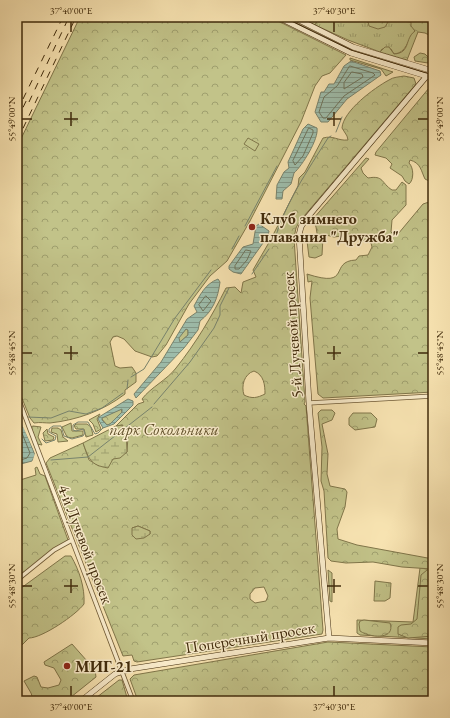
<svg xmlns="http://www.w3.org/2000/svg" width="450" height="718" font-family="'EB Garamond',serif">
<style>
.grass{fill:url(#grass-tufts);stroke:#80764a}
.forest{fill:url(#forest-crowns);stroke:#80764a;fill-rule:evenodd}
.wetland{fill:url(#wetland-marsh);stroke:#80764a}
.garden{fill:#c2c389;stroke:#80764a}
.water{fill:url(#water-rules);stroke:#78836d;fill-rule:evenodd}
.pier{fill:#f9e5b3}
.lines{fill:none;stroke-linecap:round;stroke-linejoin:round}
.shore{stroke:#6e745c;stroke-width:1}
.stream{stroke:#78836d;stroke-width:1}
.street-casing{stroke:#6e5935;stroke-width:5}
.secondary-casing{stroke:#3f2a0b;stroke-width:6}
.street{stroke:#fbeece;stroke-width:3.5}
.secondary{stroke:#fbeece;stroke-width:5}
.tram{stroke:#3f2a0b;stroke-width:1}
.rail{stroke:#3f2a0b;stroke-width:1;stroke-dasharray:7 7;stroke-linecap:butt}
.ticks{fill:none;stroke:#3f2a0b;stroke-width:1.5}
.poi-dot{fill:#8f2418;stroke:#fbeece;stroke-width:1.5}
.labels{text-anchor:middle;stroke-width:3;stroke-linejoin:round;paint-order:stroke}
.poi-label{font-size:16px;font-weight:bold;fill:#3f2a0b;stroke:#fbeece;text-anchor:start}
.street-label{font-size:16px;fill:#3f2a0b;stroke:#fbeece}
.park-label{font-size:16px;font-style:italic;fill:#60502a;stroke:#fbeece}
.neatline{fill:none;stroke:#3f2a0b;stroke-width:1.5}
.ticks-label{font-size:10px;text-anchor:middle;fill:#3f2a0b}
</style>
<defs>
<pattern id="grass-tufts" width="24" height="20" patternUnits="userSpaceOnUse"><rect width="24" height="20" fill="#c2c389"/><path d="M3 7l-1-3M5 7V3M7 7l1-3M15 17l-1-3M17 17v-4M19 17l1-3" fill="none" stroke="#9f9f6e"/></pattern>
<pattern id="forest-crowns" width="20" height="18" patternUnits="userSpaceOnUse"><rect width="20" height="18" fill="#c2c389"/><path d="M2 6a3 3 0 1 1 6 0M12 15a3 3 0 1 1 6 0" fill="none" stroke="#9f9f6e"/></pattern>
<pattern id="wetland-marsh" width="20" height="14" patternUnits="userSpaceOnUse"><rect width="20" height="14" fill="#c2c389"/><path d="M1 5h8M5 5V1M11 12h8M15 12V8" fill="none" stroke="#9f9f6e"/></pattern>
<pattern id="water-rules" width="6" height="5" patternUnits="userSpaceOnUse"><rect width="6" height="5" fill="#9ebfae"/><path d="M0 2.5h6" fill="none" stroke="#829b8c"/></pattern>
</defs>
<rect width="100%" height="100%" fill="#f9e5b3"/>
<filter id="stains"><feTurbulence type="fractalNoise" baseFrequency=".005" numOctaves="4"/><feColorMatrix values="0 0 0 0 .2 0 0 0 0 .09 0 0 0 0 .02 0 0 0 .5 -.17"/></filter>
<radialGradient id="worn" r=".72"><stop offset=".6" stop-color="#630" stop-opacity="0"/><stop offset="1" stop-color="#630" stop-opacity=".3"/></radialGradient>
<!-- grass -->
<path class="grass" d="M319,17H367L368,23L390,21L391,17C398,17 403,22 411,21L415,31C407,40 407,53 394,54L391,49H382L380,52L348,40L315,25Z
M420,568L433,570V639L360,635L357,633V620L413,622Z
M375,581L391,583L390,598L385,601H374Z"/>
<!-- forest -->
<path class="forest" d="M80,17H270L346,55L330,73L322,76L315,86L301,122L250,221L227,261L210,276L189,304L166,345L157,356L152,357L135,351L124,339L117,336L113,337L110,342L115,366L120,368L132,367L136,373V382L125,390V394C103,411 77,420 50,423C45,423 40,422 34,423L30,418L17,386V147Z
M301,17H319L315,25Z
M367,17H391L385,27L378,29L369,26Z
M394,17H433V37L425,33L418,32L407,60L380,52L385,47H389L394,54C411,53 404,39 415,31L411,26V22L400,21Z
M420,53L425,54L429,58L428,63L415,61L414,57Z
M350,58L393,72L386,76L381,69L350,60Z
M404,76L414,78L416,84L299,222L296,228L294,238L305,402L304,404L306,406L323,630L322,634L137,662L134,661L132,655L123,656L46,463L50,458L83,443L89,460L99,466L127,452L128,436L120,431L122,425L116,426L138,404L144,402L142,399C151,387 167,380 176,368C196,343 212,316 226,288L235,287L241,293L243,282L256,277L253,270L271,239L298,186L299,178L305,172L323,138C334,135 337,141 348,140L347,136L342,128C343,111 374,88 389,80C393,77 399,77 404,76ZM254,371C264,375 265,385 265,394C257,398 252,399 244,395C241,386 244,374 254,371ZM138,526L150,531V534L132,528ZM264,587L268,596L266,601L255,603L250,599V594L255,588Z
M429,88L433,89V181L431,182L425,179C421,171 421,163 410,160L409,163C414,168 414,180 409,184L405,181L402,176L390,168L392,164L386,158L375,155L376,152Z
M366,158L369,159L361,168L363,173L368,178C384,175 381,183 392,190H396L402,182L406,185V205L392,220L391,232L394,235L398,234L423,204L429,202L433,193V392L323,398L318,394L310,298L312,281L308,282L307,274C353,289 328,261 356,260L359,256L368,255L372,247L371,243L349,235L334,237L326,235L323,237L322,255L315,258L309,257L307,241L310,239L316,241L318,239L316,227L313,219Z
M186,329L188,330V335L180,342L178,338Z
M121,409L122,412L110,424L107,425L101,418Z
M321,410H332L335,413L332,420L322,424L328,454L327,474L330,486L345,489L347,492L345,507L337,529L338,539L357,545L433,559V636L408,638L398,634V627L401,625L411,624L417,619L421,575L427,570L432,569L402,567L373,562L346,563L331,561L328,558L324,491L321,481L322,447L318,413Z
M353,413H371L377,419L375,427L355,430L349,425V418Z
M100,414L97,419L101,429L96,432L93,424L89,420Z
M71,423L72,431H83V435L72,438L67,437L62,427Z
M76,424H87L91,427L93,435L86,437L84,429H76L74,426Z
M33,426L41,427L38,437L42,445L37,444L31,427Z
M52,428H58L61,430L63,437L68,441L58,442L57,434L51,432Z
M47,429L48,434L54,437L53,440L45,441L43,433Z
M37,467L40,474L45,476L68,540L17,577V481L36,475L35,468Z
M65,556H71C79,570 85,587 84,604C76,615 42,638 29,638L21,646H17V591Z
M328,570L332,573V602L330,601Z
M364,620L390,623C396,640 370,638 360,631L359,624L360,621Z
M328,642L433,647V701H138L130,679L134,675Z
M72,644L95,670L96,677L66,701H30L33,699L31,693L24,681L34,676L37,677L41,687L48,688L59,685L61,680L54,668L45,665L44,662Z
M119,680H122L128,701H92Z"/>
<!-- wetland -->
<path class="wetland" d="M123,425L120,431L126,428L127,452L120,458L113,459L108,468C90,465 89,459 83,443L116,426Z
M138,526L150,531V534L144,538L136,539L132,535V528Z"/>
<!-- garden -->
<path class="garden" d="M248,138L259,144L255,151L244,144Z"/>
<!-- water -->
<path class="water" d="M351,61L380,71L381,75L347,99L328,122H321L315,112L321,92H324L329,84H334L344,66Z
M308,124L317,128C319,139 302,166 294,173L291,184L283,191L282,199H276L277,185L284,172L289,168L288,162L303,129Z
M259,224L269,231L268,236L241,274L233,272L229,269V266L243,247L253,244L256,226Z
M218,279L220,282C218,298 213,311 200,321L198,330L184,348L136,398L134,394L161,362L187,319L197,312L194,306C200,295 205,284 218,279ZM186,329L188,330V335L180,342L179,338Z
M128,399L133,401V405L114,424L103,428L98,419L99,417ZM122,409V412L110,424L107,425L102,420V418Z
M17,410L35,455L32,461L17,465Z"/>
<!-- pier -->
<path class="pier" d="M17,408L36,453V458L34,459L33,462L32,463L35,453L18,416Z"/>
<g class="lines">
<!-- shore -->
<path class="shore" d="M350,66L373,73L375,75L344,96L326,118H323L319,112L324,97L337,86Z
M352,72L362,74L363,77L344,89V83Z
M309,128L313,130V133L303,156L295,165L293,161Z
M246,250L251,251L247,260L239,269H235V266Z
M206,296L211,301L203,311L199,305Z
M17,421L30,453L27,458L17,461"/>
<!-- stream -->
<path class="stream" d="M336,132L342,117
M245,226L277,166
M274,243C283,206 308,170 328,138L331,136
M232,249L239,236
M252,274L269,249
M131,377L144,369L175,318L211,270
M127,389L128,380
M154,404L190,362L214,328L220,315V306L229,288
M27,417L51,418L69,411L86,414L102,408L123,393
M42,439L46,443L55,440L56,436L49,432V429L53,426H61L64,436L72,439L83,436L85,433L83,429L76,431L73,430V425L78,422H88L95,434L98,433L103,428
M51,460L88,457L152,407"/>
<defs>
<path id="street" d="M17,395L133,701
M309,403L433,396
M17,580L54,550L72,540"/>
<path id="secondary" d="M278,17L351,53L433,78
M293,17L353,47L433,71
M329,638L309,403L299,235L301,227L306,219L431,71
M81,701L115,674L130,669L329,638L433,643"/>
</defs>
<!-- street casing -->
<use href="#street" class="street-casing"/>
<!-- secondary casing -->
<use href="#secondary" class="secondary-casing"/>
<!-- street -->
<use href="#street" class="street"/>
<!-- secondary -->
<use href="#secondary" class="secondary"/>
<!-- tram -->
<path class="tram" d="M283,17L351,50L433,75"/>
<!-- rail -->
<path class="rail" d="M23,99L63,17
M29,102L69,17
M17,120L29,95
M17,141L76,17"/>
</g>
<!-- ticks -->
<path class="ticks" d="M71,22V32M334,22V32M71,112V126M334,112V126M22,119H32M64,119H78M327,119H341M418,119H428M71,346V360M334,346V360M22,353H32M64,353H78M327,353H341M418,353H428M71,579V593M334,579V593M22,586H32M64,586H78M327,586H341M418,586H428M71,686V696M334,686V696"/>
<!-- markers -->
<g class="poi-dot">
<circle cx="252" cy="227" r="4"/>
<circle cx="67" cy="666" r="4"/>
</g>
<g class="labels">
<!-- poi labels -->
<g class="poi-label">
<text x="260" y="224">Клуб зимнего<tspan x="260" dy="18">плавания "Дружба"</tspan></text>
<text x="75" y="672">МИГ-21</text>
</g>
<!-- street labels -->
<g class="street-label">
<text transform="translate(292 335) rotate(-94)" y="6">5-й Лучевой просек</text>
<text transform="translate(86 544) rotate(69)" y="6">4-й Лучевой просек</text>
<text transform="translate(250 637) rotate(-9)" y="6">Поперечный просек</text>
</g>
<!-- park labels -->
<g class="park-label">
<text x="164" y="435">парк Сокольники</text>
</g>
</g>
<!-- margin -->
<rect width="450" height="718" fill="none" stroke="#f9e5b3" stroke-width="44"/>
<rect x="22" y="22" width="406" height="674" class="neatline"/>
<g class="ticks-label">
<text x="71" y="14">37°40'00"E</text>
<text x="334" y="14">37°40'30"E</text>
<text transform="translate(11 119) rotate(-90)" y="4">55°49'00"N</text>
<text transform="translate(439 119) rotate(-90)" y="4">55°49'00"N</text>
<text transform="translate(11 353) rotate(-90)" y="4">55°48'45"N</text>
<text transform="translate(439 353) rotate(-90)" y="4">55°48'45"N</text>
<text transform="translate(11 586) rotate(-90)" y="4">55°48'30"N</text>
<text transform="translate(439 586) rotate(-90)" y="4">55°48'30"N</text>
<text x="71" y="710">37°40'00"E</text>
<text x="334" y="710">37°40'30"E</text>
</g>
<rect width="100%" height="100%" filter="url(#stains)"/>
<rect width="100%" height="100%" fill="url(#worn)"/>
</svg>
